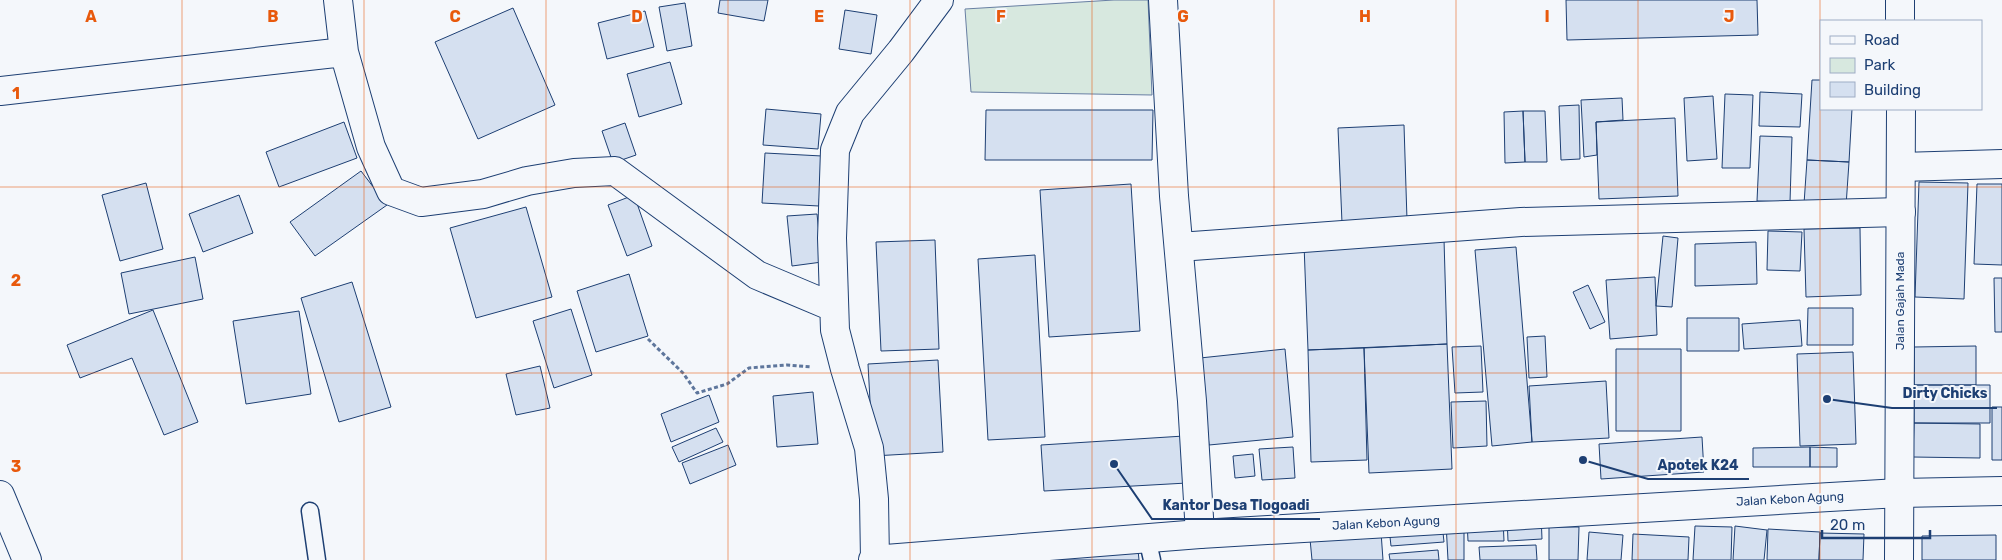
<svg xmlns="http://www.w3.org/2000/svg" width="2002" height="560" font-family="Rubik,sans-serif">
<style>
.green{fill:#d7e8df;stroke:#687fa3}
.building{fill:#d5e0f0;stroke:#1d3f73}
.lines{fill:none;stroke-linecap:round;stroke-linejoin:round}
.service-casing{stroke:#1d3f73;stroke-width:19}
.minor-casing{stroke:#1d3f73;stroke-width:30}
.secondary-casing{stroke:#1d3f73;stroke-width:30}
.primary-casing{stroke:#1d3f73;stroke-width:30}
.path{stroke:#5e769c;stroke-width:3;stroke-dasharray:4 2.5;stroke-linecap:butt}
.service{stroke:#f4f7fb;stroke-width:16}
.minor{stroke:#f4f7fb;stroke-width:28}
.secondary{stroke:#f4f7fb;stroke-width:28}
.primary{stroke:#f4f7fb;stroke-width:28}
.grid{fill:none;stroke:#e8590c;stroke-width:1;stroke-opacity:0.55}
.labels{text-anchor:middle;stroke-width:4;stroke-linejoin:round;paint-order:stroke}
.street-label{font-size:12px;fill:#1d3f73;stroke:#f4f7fb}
.grid-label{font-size:16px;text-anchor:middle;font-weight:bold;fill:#e8590c;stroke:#f4f7fb;stroke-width:4;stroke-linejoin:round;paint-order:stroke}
.leader{fill:none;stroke:#1d3f73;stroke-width:2}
.callout-dot{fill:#1d3f73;stroke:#f4f7fb;stroke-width:2}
.callout-label{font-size:14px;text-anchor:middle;font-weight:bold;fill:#1d3f73;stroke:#f4f7fb;stroke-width:4;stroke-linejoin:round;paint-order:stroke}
</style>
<rect width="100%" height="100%" fill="#f4f7fb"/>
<!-- green -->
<path class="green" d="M1114,0H1148L1152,95L971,92L965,9Z"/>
<!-- building -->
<path class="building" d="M720,0H768L764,21L718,13Z
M1566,0H1757L1758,35L1567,40Z
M685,3L692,46L667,51L659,7Z
M513,8L555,105L478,139L435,42Z
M845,10L877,15L871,54L839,49Z
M645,11L654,47L607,59L598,23Z
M670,62L682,104L639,117L627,74Z
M1812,80H1821V109H1852L1849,162L1807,160Z
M1760,92L1802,94L1800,127L1759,126Z
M1725,94L1753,95L1750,168H1722Z
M1713,96L1717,159L1687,161L1684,98Z
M1622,98L1623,120L1596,122L1597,155L1584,157L1581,100Z
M1579,105L1580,159L1561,160L1559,106Z
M766,109L821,114L818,149L763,145Z
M986,110H1153L1152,160H985Z
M1523,111H1545L1547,162H1525Z
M1523,111L1525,162L1505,163L1504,112Z
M1675,118L1678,196L1599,199L1596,122Z
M344,122L357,158L279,187L266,152Z
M625,123L636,155L613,163L602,131Z
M1404,125L1407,220L1342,223L1338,128Z
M1760,136L1792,137L1790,202L1757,201Z
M765,153L822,156L819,206L762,203Z
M1807,160L1849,162L1846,206L1804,204Z
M361,171L387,205L315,256L290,222Z
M1919,182L1968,183L1964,299L1915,297Z
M146,183L163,249L120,261L102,195Z
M1131,184L1140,331L1049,337L1040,190Z
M1977,184H2002V265L1974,264Z
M239,195L253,233L203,252L189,214Z
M634,195L652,246L627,256L608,205Z
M526,207L552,297L476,318L450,228Z
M817,214L822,262L792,266L787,216Z
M1860,228L1861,295L1806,297L1804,229Z
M1768,231L1802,232L1800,271L1767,270Z
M1663,236L1678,238L1672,307L1656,306Z
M1444,239L1447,344L1308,350L1304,244Z
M935,240L939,349L881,351L876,242Z
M1756,242L1757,284L1695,286V244Z
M1516,247L1532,442L1492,446L1475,250Z
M1035,255L1045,437L988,440L978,259Z
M195,257L203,299L129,314L121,273Z
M629,274L648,336L596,352L577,291Z
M1655,277L1657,335L1610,339L1606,280Z
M1994,278H2002V332H1995Z
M352,282L391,407L339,422L301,298Z
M1588,285L1605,322L1590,329L1573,292Z
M1808,308H1853V345H1807Z
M571,309L592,375L554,388L533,321Z
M153,310L198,422L164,435L132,358L80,378L67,345Z
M299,311L311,394L246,404L233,321Z
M1687,318H1739V351H1687Z
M1800,320L1802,346L1744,349L1742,324Z
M1545,336L1547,377L1529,378L1527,337Z
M1447,344L1452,469L1369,473L1364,348Z
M1481,346L1483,392L1455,393L1452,347Z
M1976,346V385H1914V347Z
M1364,348L1367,460L1311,462L1308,350Z
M1285,349L1293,437L1209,445L1200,358Z
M1616,349H1681V431H1616Z
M1853,352L1856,444L1800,446L1797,354Z
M938,360L943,452L873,456L868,364Z
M540,366L550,408L516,415L506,374Z
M1606,381L1609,438L1532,442L1529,386Z
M1914,385H1990V423H1914Z
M813,392L818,444L777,447L773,396Z
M709,395L719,422L671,442L661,414Z
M1486,401L1487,446L1453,448L1451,402Z
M1992,407H2002V460H1992Z
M1914,423L1980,424V458L1913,457Z
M716,428L723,442L679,462L672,447Z
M1184,436L1187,483L1044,491L1041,445Z
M1702,437L1704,472L1601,479L1599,444Z
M728,445L736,465L690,484L682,463Z
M1293,447L1295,478L1262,480L1259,449Z
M1810,447V467H1753V448Z
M1810,447L1837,448V467H1810Z
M1253,454L1255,476L1235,478L1233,456Z
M1541,515L1542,539L1508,541L1507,517Z
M1503,519L1504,541H1468L1467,521Z
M1464,522V560H1448L1446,523Z
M1442,523L1444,542L1391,546L1389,528Z
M1695,526L1732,527L1731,560H1693Z
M1735,526L1767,530L1764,560H1733Z
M1549,527H1579L1578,560H1549Z
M1768,529L1820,532L1819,560H1767Z
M1381,532L1383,560H1312L1310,539Z
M1589,532L1623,535L1621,560H1587Z
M1820,533L1864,534L1863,560H1819Z
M1633,534L1689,537L1688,560H1632Z
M1996,535V560H1922V536Z
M1536,545L1537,560H1480L1479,547Z
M1138,550L1139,560H1045Z
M1438,550L1439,560H1390L1389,554Z"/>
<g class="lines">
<defs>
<path id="service" d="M310,511L317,560
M1147,538L1152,560"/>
<path id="minor" d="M338,0L344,52L371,147L391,191L421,202L483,194L527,181L574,173L615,171L757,275L833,307
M1163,0L1174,196L1192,401L1200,534
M0,91L344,52
M1901,167L2002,164
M1179,247L1521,222L1901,212
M0,495L27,560
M875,560L874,499L869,448L845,369L835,330L832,238L835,150L850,113L901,51L939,0"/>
<path id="secondary" d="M1900,0V21
M1899,560L1901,109"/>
<path id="primary" d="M873,560L1200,534L1899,493L2002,491"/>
</defs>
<!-- service casing -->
<use href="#service" class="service-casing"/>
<!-- minor casing -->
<use href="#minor" class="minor-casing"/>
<!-- secondary casing -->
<use href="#secondary" class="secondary-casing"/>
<!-- primary casing -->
<use href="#primary" class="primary-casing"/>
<!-- path -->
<path class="path" d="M648,339L683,373L697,393L727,384L749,368L787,365L812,367"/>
<!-- service -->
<use href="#service" class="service"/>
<!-- minor -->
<use href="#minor" class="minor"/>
<!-- secondary -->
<use href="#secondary" class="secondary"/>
<!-- primary -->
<use href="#primary" class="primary"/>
</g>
<!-- grid -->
<path class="grid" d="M182,0V560M364,0V560M546,0V560M728,0V560M910,0V560M1092,0V560M1274,0V560M1456,0V560M1638,0V560M1820,0V560M0,187H2002M0,373H2002"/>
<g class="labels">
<!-- street labels -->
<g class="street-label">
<text transform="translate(1900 301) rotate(-90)" y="4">Jalan Gajah Mada</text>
<text transform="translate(1790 499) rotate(-3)" y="4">Jalan Kebon Agung</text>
<text transform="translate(1386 523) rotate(-3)" y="4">Jalan Kebon Agung</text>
</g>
</g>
<g class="grid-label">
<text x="91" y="22">A</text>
<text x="273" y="22">B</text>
<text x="455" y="22">C</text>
<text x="637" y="22">D</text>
<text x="819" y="22">E</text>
<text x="1001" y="22">F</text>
<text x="1183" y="22">G</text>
<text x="1365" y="22">H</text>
<text x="1547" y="22">I</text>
<text x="1729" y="22">J</text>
<text x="16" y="99">1</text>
<text x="16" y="286">2</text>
<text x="16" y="472">3</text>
</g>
<!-- callouts -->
<path class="leader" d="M1827 399L1892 408H1997M1583 460L1648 479H1749M1114 464L1152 519H1320"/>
<g class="callout-dot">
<circle cx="1827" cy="399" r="5"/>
<circle cx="1583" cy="460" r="5"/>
<circle cx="1114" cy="464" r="5"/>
</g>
<g class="callout-label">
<text x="1945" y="398">Dirty Chicks</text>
<text x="1698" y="470">Apotek K24</text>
<text x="1236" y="510">Kantor Desa Tlogoadi</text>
</g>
<!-- legend -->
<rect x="1820" y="20" width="162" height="90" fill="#f4f7fb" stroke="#9eadc5"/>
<rect x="1830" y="36" width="25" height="8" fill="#f4f7fb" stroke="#9eadc5"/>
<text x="1864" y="45" font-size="15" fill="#1d3f73">Road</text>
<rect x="1830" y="58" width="25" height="15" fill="#d7e8df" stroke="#9eadc5"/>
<text x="1864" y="70" font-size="15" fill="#1d3f73">Park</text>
<rect x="1830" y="82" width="25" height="15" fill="#d5e0f0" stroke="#9eadc5"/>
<text x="1864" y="95" font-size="15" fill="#1d3f73">Building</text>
<!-- scale -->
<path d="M1822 530v8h108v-8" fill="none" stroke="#1d3f73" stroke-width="2.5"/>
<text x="1830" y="530" font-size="15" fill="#1d3f73" stroke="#f4f7fb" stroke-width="4" paint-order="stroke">20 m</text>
</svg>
